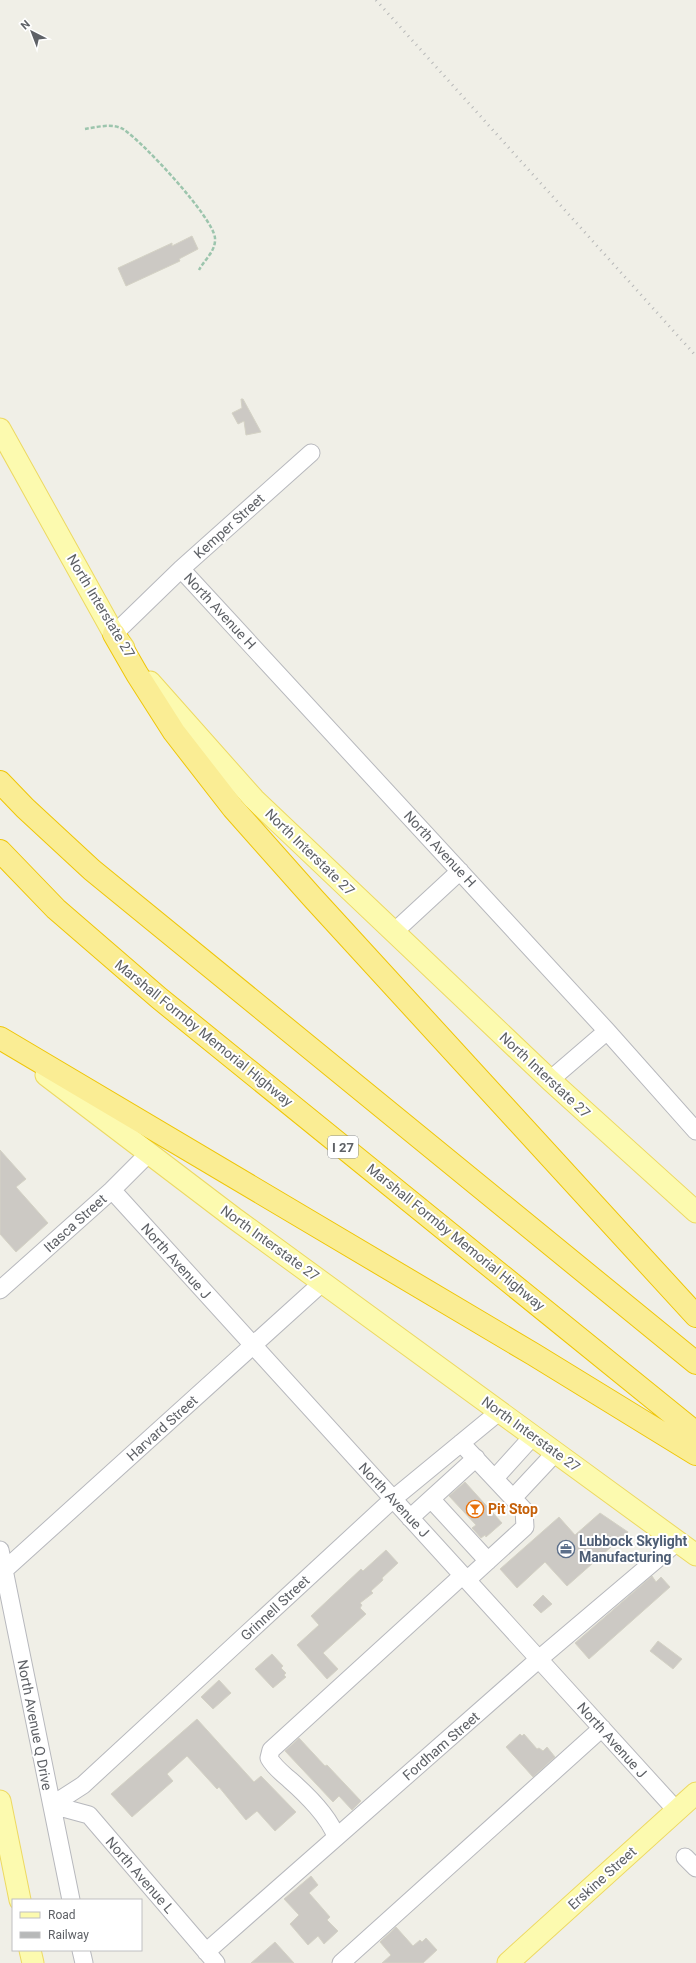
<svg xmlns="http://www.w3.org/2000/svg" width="696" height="1963" font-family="Roboto,sans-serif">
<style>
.building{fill:#ccc9c4;stroke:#d4d2c5}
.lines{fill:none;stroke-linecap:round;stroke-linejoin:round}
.minor-casing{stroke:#b7b8bd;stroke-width:19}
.major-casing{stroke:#edd962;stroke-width:23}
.highway-casing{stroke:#efc608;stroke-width:24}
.path{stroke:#9cc5ad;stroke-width:2.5;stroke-dasharray:4 2;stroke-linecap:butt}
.minor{stroke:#fff;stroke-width:17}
.major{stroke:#fcfaaf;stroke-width:21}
.highway{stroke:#faed94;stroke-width:22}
.rail{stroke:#b7b8b8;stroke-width:3;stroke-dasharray:1 5;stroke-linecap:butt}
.labels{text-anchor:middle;stroke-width:4;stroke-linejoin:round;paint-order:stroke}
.shield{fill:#fff;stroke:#8e9094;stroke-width:1}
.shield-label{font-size:13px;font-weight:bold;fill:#5e6166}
.street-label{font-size:14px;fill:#5e6166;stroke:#fff}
.food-label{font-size:14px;font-weight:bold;fill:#c56008;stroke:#fff;text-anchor:start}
.service-label{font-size:14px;font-weight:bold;fill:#4e5e75;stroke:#fff;text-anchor:start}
</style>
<rect width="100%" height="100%" fill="#f0efe7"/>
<!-- building -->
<path class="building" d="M192,236L198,249L179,259L180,261L126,286L118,268L172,243V246Z
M241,399H243L261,432L246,435L244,421L238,424L232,413L242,408Z
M0,1150L26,1179L16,1187L48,1223L16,1252L0,1234Z
M465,1482L502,1523L486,1537L485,1535L481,1538L472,1528L476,1525L449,1496Z
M600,1513L628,1532L567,1586L545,1562L517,1588L500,1569L559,1517L575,1535Z
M386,1550L398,1563L382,1578L383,1580L371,1591L373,1593L360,1603L362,1605L360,1608L366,1614L323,1653L338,1669L327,1679L297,1645L319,1625L311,1616L361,1569L363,1571Z
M652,1576L656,1582L661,1577L670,1587L589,1659L575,1643Z
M543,1595L552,1604L541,1613L533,1605Z
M658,1641L682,1659L673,1669L650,1651Z
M272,1654L283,1666L281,1668L286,1673L284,1675L286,1677L273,1688L255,1669Z
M219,1680L231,1693L213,1709L201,1697Z
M197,1719L254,1782L261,1776L296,1812L275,1831L257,1811L246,1820L219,1787L217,1789L187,1756L167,1774L173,1781L132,1817L111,1794Z
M520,1734L522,1736L524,1734L537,1749L539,1748L543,1751L547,1747L555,1757L533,1777L506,1747Z
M299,1738L325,1766L327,1765L361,1801L352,1810L339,1796L333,1802L285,1751Z
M311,1876L318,1885L309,1893L330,1917L327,1920L338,1931L324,1944L318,1936L308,1945L290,1924L299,1915L284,1899Z
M396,1927L413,1946L420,1940L422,1942L426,1938L437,1950L423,1963H382L391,1955L380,1942Z
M275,1942L294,1963H251Z"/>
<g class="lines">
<defs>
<path id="minor" d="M181,569L607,1031L696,1131
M114,634L181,569L311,453
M394,932L460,871
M550,1080L607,1031
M112,1190L677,1811
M0,1290L112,1190L149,1153
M461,1443L524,1510L525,1527L467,1580
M495,1478L533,1436
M513,1498L556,1452
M431,1499L488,1561
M410,1518L476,1458
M0,1550L71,1900
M0,1574L323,1282
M52,1805L83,1785L393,1499L500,1411
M52,1805L89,1815L216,1963
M336,1837C330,1818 306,1794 290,1780C282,1773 274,1767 269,1758L271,1750L463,1575
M685,1857L696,1868
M81,1950L84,1963
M206,1952L539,1659L677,1542
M341,1963L602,1728"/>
<path id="major" d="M0,429L114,634L124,648
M150,682L254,799L550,1080L696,1212
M46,1075L234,1218L696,1555
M0,1801L20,1900
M30,1950L33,1963
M508,1963L696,1793"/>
<path id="highway" d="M114,634L137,674L174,732L233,808L313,898L696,1316
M0,782L25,808L92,870L696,1363
M0,851L56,909L159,998L696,1433
M0,1038L533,1354L696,1454"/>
</defs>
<!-- minor casing -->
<use href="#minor" class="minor-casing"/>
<!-- major casing -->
<use href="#major" class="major-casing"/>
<!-- highway casing -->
<use href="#highway" class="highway-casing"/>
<!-- path -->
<path class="path" d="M85,129C97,127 112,123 123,129C142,141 213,217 215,238C216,251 205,259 199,270"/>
<!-- minor -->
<use href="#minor" class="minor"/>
<!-- major -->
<use href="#major" class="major"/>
<!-- highway -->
<use href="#highway" class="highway"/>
<!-- rail -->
<path class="rail" d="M376,0L696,356"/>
</g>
<!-- icons -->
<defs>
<symbol id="bar-ring" viewBox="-11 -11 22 22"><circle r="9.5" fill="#fff" stroke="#e8710a" stroke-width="1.5"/><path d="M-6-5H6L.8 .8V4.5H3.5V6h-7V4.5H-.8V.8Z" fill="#e8710a"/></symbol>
<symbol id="office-ring" viewBox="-11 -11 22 22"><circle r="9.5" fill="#fff" stroke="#5c6f8a" stroke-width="1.5"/><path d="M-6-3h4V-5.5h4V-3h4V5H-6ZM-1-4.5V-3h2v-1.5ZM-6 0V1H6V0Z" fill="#5c6f8a"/></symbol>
</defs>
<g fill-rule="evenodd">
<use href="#bar-ring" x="465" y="1499" width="20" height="20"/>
<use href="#office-ring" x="556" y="1539" width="20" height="20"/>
</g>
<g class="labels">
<!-- shield labels -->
<rect class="shield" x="328" y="1136" width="30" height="22" rx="3"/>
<g class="shield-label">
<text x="343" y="1152">I 27</text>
</g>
<!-- street labels -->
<g class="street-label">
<text transform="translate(229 526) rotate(-42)" y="5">Kemper Street</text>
<text transform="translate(101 606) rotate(59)" y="5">North Interstate 27</text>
<text transform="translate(220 611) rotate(47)" y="5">North Avenue H</text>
<text transform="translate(440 849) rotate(47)" y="5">North Avenue H</text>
<text transform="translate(310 852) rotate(44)" y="5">North Interstate 27</text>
<text transform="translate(204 1033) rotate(39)" y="5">Marshall Formby Memorial Highway</text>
<text transform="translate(545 1075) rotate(43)" y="5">North Interstate 27</text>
<text transform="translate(75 1223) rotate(-42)" y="5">Itasca Street</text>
<text transform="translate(456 1237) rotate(39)" y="5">Marshall Formby Memorial Highway</text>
<text transform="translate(270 1243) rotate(36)" y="5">North Interstate 27</text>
<text transform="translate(176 1261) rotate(48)" y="5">North Avenue J</text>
<text transform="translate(162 1428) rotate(-42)" y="5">Harvard Street</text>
<text transform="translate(531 1434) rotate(36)" y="5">North Interstate 27</text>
<text transform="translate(394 1500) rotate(47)" y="5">North Avenue J</text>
<text transform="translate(275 1608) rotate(-43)" y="5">Grinnell Street</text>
<text transform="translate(35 1725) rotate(79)" y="5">North Avenue Q Drive</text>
<text transform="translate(612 1740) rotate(48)" y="5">North Avenue J</text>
<text transform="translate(441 1746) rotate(-41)" y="5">Fordham Street</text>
<text transform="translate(140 1875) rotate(49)" y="5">North Avenue L</text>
<text transform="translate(602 1878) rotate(-42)" y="5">Erskine Street</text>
</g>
<!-- food labels -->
<g class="food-label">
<text x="488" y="1514">Pit Stop</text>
</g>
<!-- service labels -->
<g class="service-label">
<text x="579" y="1546">Lubbock Skylight<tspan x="579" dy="16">Manufacturing</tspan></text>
</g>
</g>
<!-- legend -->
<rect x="12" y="1899" width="130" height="52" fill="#ffffff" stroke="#bfc0c2"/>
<rect x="20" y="1912" width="20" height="6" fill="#fcfaaf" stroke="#bfc0c2"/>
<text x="48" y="1919" font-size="12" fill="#5e6166">Road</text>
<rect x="20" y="1932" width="20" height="6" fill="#b7b8b8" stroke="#bfc0c2"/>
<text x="48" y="1939" font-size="12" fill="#5e6166">Railway</text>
<!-- north arrow -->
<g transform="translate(32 32) rotate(318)" stroke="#ffffff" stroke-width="3" paint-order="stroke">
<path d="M0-3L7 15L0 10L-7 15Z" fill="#5e6166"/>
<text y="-6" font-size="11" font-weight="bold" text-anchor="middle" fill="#5e6166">N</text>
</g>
</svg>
